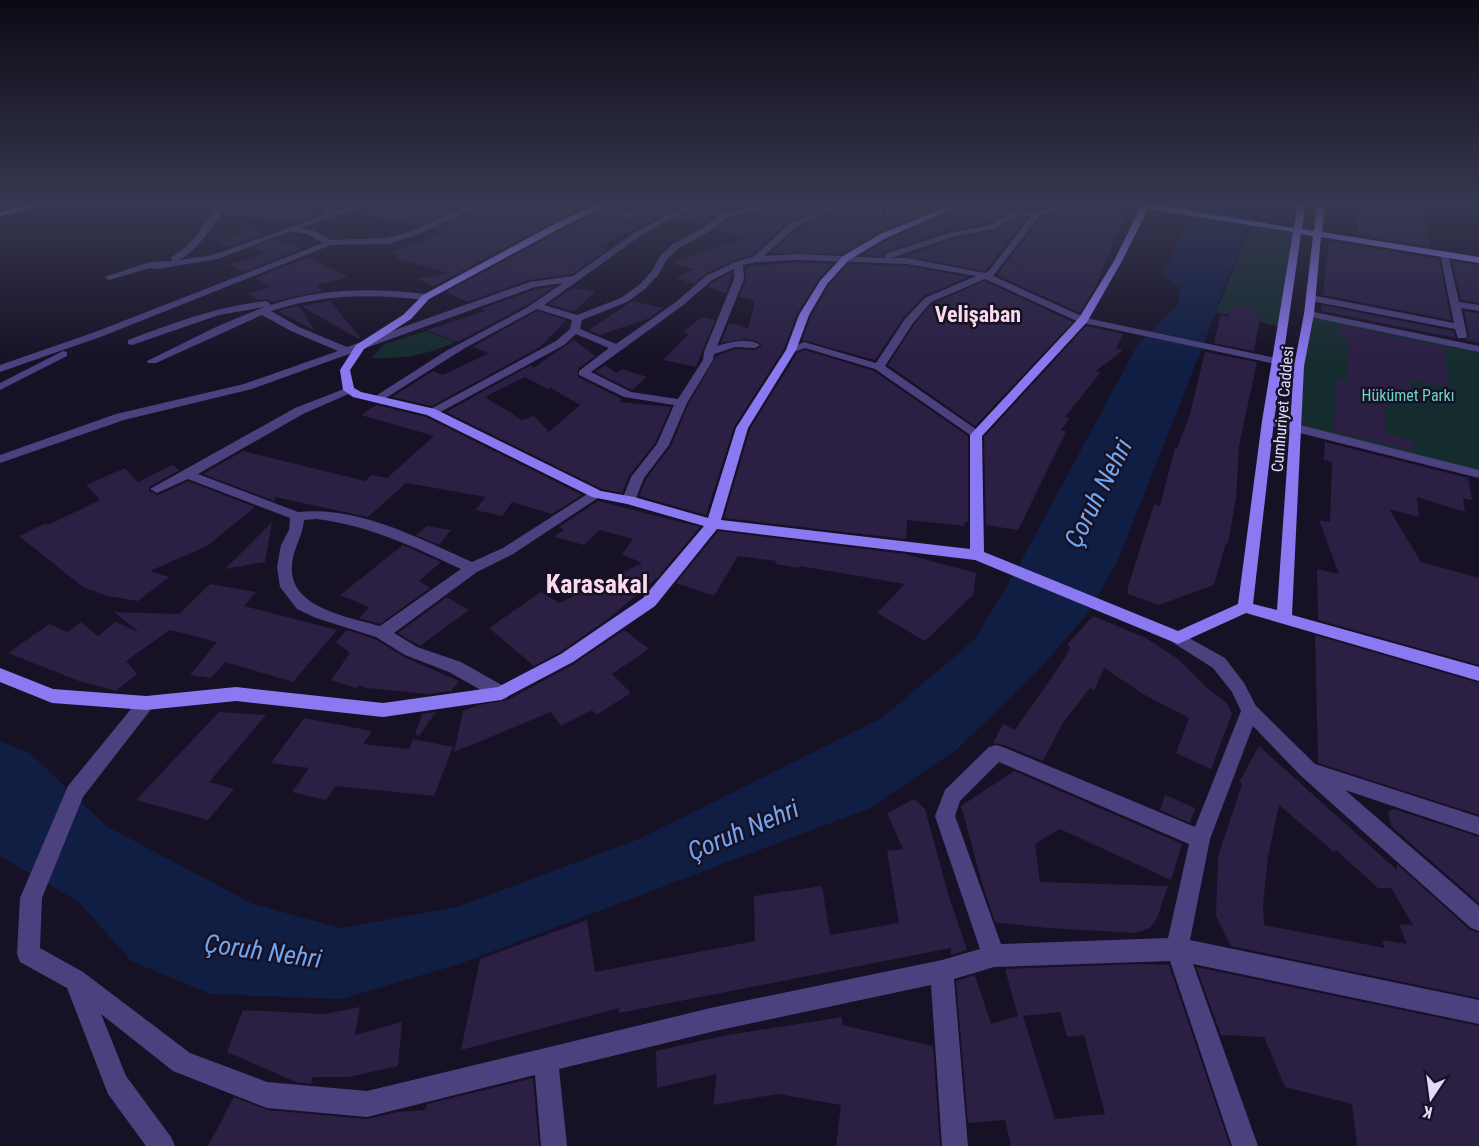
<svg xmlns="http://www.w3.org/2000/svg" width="1479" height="1146" font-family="'Roboto Condensed',sans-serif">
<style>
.green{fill:#152c2e}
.water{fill:#111e44}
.building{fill:#2b1f44;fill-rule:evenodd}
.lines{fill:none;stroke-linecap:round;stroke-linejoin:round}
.street{fill:#4b417f;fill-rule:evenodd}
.secondary{fill:#8b79f2;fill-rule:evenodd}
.labels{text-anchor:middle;stroke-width:5;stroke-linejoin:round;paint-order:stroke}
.far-park-label{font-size:16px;fill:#6bd5c8;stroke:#171125}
.far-street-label{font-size:16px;fill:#e1d9fb;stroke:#171125}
.far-district-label{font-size:22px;font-weight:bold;fill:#fbdbeb;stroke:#171125}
.near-water-label{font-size:26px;font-style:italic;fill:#71a5f1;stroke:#171125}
.district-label{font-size:26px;font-weight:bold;fill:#fbdbeb;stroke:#171125}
</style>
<rect width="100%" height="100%" fill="#171125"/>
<!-- green -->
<path class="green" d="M1252,224L1296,231L1283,327L1216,312Z
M1309,314L1479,348V474L1295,429Z
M427,331L456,342C428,355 402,359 371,358L384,344Z"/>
<!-- water -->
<path class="water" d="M1202,202H1262L1224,285L1216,312L1118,560L1087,614L1036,673L956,750L870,808L459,964L341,999L211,994L131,961L79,902L0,856V741L30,753L106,826L253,904L340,928L457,907L639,839L882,718L974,640L1018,567L1138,344L1178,304L1180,288L1162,275L1188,223Z"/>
<!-- building -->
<path class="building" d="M233,202H277L265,207L272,212L296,202H304L320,211L295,222L224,214Z
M380,202H468V204L416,226L358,211Z
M548,202H598L559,219L434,286L418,279L448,273L395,258L400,256L393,253L442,232L433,230L481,208L514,209L546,204Z
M615,202H642L619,216L627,221L657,202H692L679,206L599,247L607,250L572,274L529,280L467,302L446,292Z
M711,202H776L722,211L702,225L679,218Z
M805,202H835L788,222L752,255L734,260L705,274L694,284L676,278L694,269L673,263L742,238L715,229L728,219L803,204Z
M851,202H895L885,208L882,217L884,220H891L910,202H954L879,232L842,254L770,253L796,230Z
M971,202H1068L1036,210L1015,208L988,223L947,231L884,252L883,256L862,255L887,240Z
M1090,202H1103L1129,214L1125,215L1095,287L1080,313L997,275L1040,218L1089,204Z
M1357,202H1420L1431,247L1358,235Z
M1020,217L1027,218L985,271L905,256L954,239L994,231Z
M248,229L264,234L231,246L217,244Z
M276,239L302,249L243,272L229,265L268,252L250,249Z
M1329,241L1439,259L1451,320L1323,295Z
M308,257L348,277L316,285L322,291L272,302L267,299L259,300L248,293L272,287L255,278Z
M1452,261L1479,265V303L1461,300Z
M797,262L833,264L818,280L797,314L784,349L734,427L706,515L639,496L646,479L671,446L688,405L716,356L735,349L755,350L762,346L757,341L745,339L721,343L729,323L748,328L755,301L739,297L746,280L745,267Z
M848,264L907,266L968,277L923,296L903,318L875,360L802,340L811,316L829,285Z
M732,273L726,293L707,287L713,282Z
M985,281L1073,322L975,426L888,365L915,324L932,304Z
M554,287L527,305L458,342L427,330L485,311L481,309L536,289Z
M572,288L595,291L574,312L549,304Z
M330,301L360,337L359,339L301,306Z
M632,301L663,308L650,318L600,335L589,330Z
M1232,305L1261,311L1254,351L1214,343L1221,315L1229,317Z
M1322,305L1453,331L1456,338L1321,311Z
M299,306L315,331L278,311Z
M537,311L566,320L540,347L432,406L392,397L433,371L443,375L489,353L472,347Z
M1464,311L1479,313V343L1466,340L1469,336Z
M702,317L715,320L696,367L663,360L689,334L683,332Z
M1340,325L1444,347L1450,388L1410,379L1411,397L1386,392V434L1413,441L1414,451L1333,431L1337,379L1347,381L1349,340L1339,338Z
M1086,326L1123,334L1116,348L1123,350L1096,371L1101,372L1065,417L1070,418L1061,430L1066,432L1018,530L986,525L984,437Z
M574,340L595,356L578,369V377L622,399L619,402L671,407L655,443L629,476L622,493L602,489L446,412L531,365L533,368ZM525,377L548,389L551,388L580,405L549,432L534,416L522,420L485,397Z
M805,350L874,371L968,436V522H964L965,526L907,520L906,539L724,518L750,429L797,353Z
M1205,352L1257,362L1239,446L1236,498L1228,544L1226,543L1214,585L1159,605L1128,594V587L1154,504L1160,506L1175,448H1177L1190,414Z
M605,365L616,373L622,369L647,377L632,390L595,372Z
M376,405L426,417L582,495L552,514L512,502L502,516L475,510L486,497L401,482L406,483L368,517L275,497V501L203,474L243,451L365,481L372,475L387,478L434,436L361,415Z
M1325,442L1468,478L1472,500L1463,498L1465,512L1417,497L1419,517L1389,509L1421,562L1479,578V665L1318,620L1317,569L1339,574L1319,520L1330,522L1332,462L1324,460Z
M172,465L180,470L149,487V491L158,495L188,481L255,507L207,546L150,571L169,577L138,601L107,596L83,587L19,536L46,523L48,525L100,500L86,485L125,468L138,482Z
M598,501L700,527L658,577L608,619L560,652L534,666L489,628L541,592L559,603L642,563L622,554L633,539L600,530L584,545L554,537L564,530L559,527Z
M272,522L265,562L225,569Z
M427,526L451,530L439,545L416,535Z
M718,531L905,554L976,573L973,595L925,641L877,613L905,584L800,566L799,568L775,564L776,561L738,556L714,596L676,583Z
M403,545L441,562L419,581L430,588L380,624L359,618L369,607L340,595Z
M210,584L256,592L244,606L337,630L293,682L225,662L211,678L190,675L217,642L170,630L126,661L137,674L116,691L79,681L8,653L49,624L68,632L81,622L98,636L116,622L139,632L114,612L179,614Z
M447,597L469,610L420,646L398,633Z
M1093,616L1146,638L1178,659L1208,689L1227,703L1232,714L1211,769L1176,753L1189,718L1143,694L1104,668L1094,690L1090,688L1062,724L1043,761L1004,745L993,743L1003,724L1015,730L1065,658L1070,647L1067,645Z
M347,630L375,639L404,657L459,681L451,691L428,694L367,688L359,685L356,688L331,680L350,653L336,642Z
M624,630L649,649L612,674L631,693L596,715L592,710L561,726L551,712L454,752L463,711L479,705L508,700L574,664Z
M1315,635L1479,683V815L1318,763Z
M219,712L266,715L209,782L234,789L208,820L136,800Z
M436,712L419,736L415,734L422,714Z
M304,718L372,731L363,744L409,749L413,739L453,747L434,796L336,786L326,800L292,792L309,768L271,763Z
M1259,746L1397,870V864L1470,930L1479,933V998L1231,946L1216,916L1218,856L1242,784L1239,782ZM1279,805L1334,852L1336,850L1378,888H1391L1413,925L1399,924L1407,944L1382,940L1385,948L1264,925L1263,904L1268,857Z
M1014,771L1182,844L1171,880L1060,829L1035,844L1040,882L1168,886L1157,918L1150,928L1136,933L1047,928L995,922L982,883L961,806Z
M1165,795L1195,808L1190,823L1160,810Z
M914,799L925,809L949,897L967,950L951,955V948L619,1013V1008L461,1050L480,959L587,920L595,972L755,941L754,896L822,886L830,935L899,923L887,851L903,849L887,813Z
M1394,809L1479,837V903L1391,826L1388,812Z
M1138,964L1169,965L1230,1146H1011L1005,1120L968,1123L956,981L975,975L991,1024L1018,1016L1005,969ZM1060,1012L1067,1037L1084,1035L1105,1114L1055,1119L1023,1016Z
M1196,967L1479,1026V1146H1357L1352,1104L1285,1087L1264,1037L1221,1035Z
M360,1007L355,1035L402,1022L398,1066L348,1077H313L311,1084L296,1082L227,1052L243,1010L324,1014Z
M842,1017V1025L933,1046L940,1146H836L841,1105L778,1094L713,1105L717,1074L657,1088L656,1051L722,1036Z
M533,1078L539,1146H208L234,1097L267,1110L367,1119L398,1112L425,1110L427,1104Z"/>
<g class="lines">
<!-- street -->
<path class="street" d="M223,202H231C213,222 203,247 179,260L213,255L330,213L306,202C318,202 329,211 339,210C353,209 364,201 378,202L300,228L312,230L331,240L387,238L408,232L471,205L470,202H546L514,207L481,206L414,236L388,244L331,245L103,336L0,372V365L95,332L323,243L307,234L291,231L218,259L157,269L150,268L109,280L104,277L150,262L172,261L171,257C198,243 202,221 223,202Z
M283,202H294L271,210L267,208Z
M646,202H655L628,219L621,217Z
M698,202H709L664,222L643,234L544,305L577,315L621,298L639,285L652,271L660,256L673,244L701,229L722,213L788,202H803L727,217L707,233L679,248L667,259L659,274L645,289L627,302L582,320L580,329L616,344L676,302L706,276L735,262L753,257L789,224L840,202H849L795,228L764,256L797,254L885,258V254L948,233L989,225L1016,210L1036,212L1076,202H1088L1039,216L993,276L1086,318L1299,363L1304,366L1299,369L1079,322L985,279L931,302L913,323L885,366L980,432L982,435L976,439L875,369L805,348L791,353L786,350L804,342L876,363L905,319L925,298L976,276L907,264L797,260L756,262L743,265L744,279L717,346C730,342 749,337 760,345L755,348L735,347L714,354L713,360L687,403L669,445L644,478L634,503L629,504L622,500L631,477L657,444L674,405L624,397L579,375V371L609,348L576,334L564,345L435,415L431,416L425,412L556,341L570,329L572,320L537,309L465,348L381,401L377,402L371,399L446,351L528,307L563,283L535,287L252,389L124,420L0,463V455L116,414L244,384L338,351L291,331L262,315L156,363H148L147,361L216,327L264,307L219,315L132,345L128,344V340C174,323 218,306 267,301L271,305C323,288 372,288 426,294L431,297L426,300C369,294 326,294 271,311L299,327L347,347L530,282L573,276L637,231L680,208ZM1020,215L1031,216L989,271L985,273L907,258H891L953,237L994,229ZM734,269V279L704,352L703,360L678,399L631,392L591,372L682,306L712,280Z
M899,202H908L890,218H884L887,209Z
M1128,202H1139L1149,206L1145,208Z
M1444,251L1448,254L1459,302L1479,305V311L1461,308L1467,336L1466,338H1458L1455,329L1311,301L1306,298L1311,295L1454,323L1440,254Z
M1309,311L1479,346V352L1306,316L1304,314Z
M63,351L67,352V356L0,390V383Z
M349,387L353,388V392L303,414L198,474L298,512C359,506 418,538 472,562L503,548L592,491H602L604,494L513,554L477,572L394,633L417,647L461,662L507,688L510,693L507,698L501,700L495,698L449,672L405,655L376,637L316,618L297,609L280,587L277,567L281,545L289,530L290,518L188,479L157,493L150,489L295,408ZM316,519C368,525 414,547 461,569L380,626C349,617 288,608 292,565C293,548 303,536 304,520Z
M1268,417L1479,470V478L1264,424V418Z
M1178,632L1225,658L1244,683L1256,706L1315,764L1479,817V835L1345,790L1479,906V931L1471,928L1300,775L1253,726L1210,839L1190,940L1479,1000V1024L1193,964L1258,1146H1232L1170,961L994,967L954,979L968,1146H942L931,985L715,1031L559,1069L567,1146H541L535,1075L367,1117L267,1108L173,1071L101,1014L126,1076L171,1137L175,1146H146L108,1094L67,988L20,962L17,954L20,898L68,786L140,698L146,696L152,698L155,703L152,708L83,797L42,898L40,948L83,972L190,1053L267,1082L367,1091L715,1007L942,960L980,949L935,816L945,790L989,747L996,745L1003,747L1195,827L1241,711L1232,692L1213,668L1172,642L1170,638L1172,634ZM999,762L1189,844L1168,938L1001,944L955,816L960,801Z"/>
<!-- secondary -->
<path class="secondary" d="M44,202H57L0,216V212Z
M603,202H613L566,225L429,299L411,319L364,349L350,370L354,388L361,392L435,409L601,491L634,497L708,518L736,428L786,350L799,315L820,281L843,256L880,234L959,202H969L886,238L849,260L827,284L809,315L796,350L748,428L721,520L970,549V435L1079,318L1114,261L1141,206L1140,202L1294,228L1298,202H1306L1302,229L1314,231L1317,202H1325L1322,232L1479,257V263L1321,237L1314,314L1304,366L1292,615L1479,667V681L1246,613L1178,644L975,560L717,529L655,606L573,662L501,700L383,717L236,701L146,710L52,703L0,682V668L53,689L146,696L236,687L383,703L498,687L561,654L643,598L704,526L627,504L592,497L427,415L353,397L343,390L340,370L356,345L403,315L423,295L560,221ZM1148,209L1293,232L1262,421L1238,604L1178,631L984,552L982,436L1087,322L1122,261ZM1301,234L1313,236L1304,314L1294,366L1277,610L1253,604L1274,421Z"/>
</g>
<!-- sky -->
<linearGradient id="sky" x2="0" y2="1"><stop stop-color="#0d0914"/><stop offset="0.56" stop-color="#363851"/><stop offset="1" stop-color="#363851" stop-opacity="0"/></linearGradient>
<rect width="1479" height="362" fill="url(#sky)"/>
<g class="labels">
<!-- far-park labels -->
<g class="far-park-label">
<text x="1408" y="401">Hükümet Parkı</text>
</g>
<!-- far-street labels -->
<g class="far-street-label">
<text transform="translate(1282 409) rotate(-85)" y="6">Cumhuriyet Caddesi</text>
</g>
<!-- far-district labels -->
<g class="far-district-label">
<text x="978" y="322">Velişaban</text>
</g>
<!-- near-water labels -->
<g class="near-water-label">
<text transform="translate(1098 493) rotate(-63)" y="9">Çoruh Nehri</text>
<text transform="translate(743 830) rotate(-23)" y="9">Çoruh Nehri</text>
<text transform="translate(263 951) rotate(8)" y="9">Çoruh Nehri</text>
</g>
<!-- district labels -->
<g class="district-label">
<text x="597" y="593">Karasakal</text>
</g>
</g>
<!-- north arrow -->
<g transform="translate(1431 1098) rotate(193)" stroke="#171125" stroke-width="4.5" paint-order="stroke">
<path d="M0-4.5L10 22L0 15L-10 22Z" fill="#e1d9fb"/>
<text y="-9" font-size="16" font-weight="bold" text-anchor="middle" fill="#e1d9fb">K</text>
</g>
</svg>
